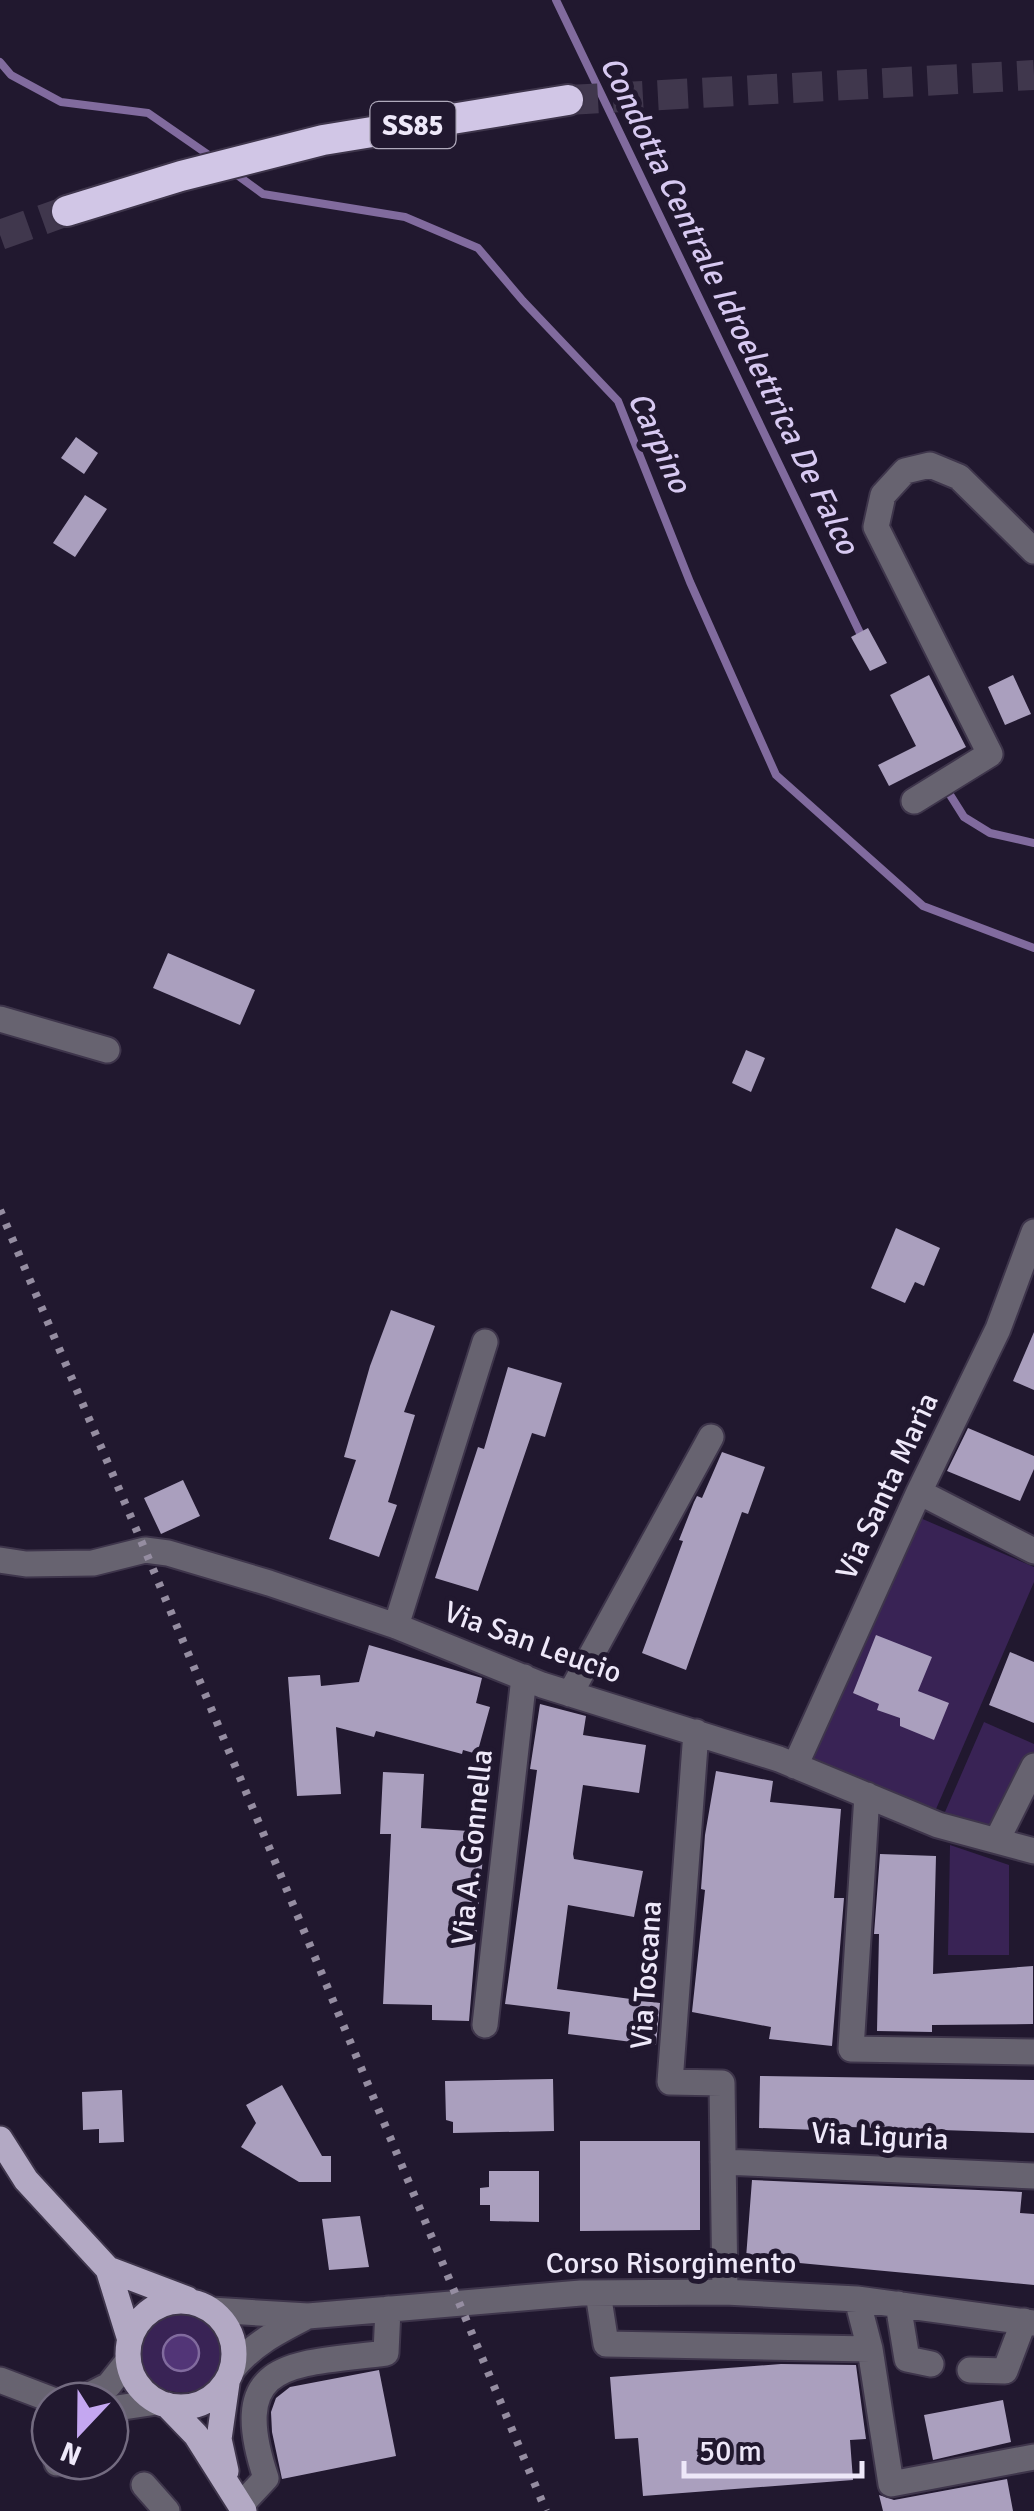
<svg xmlns="http://www.w3.org/2000/svg" width="1034" height="2511" font-family="Signika,sans-serif">
<style>
.green{fill:#392355}
.water{fill:#523577;stroke:#816b9e;stroke-width:2.5}
.lines{fill:none;stroke-linecap:round;stroke-linejoin:round}
.stream{stroke:#816b9e;stroke-width:8}
.building{fill:#aa9fbe}
.highway-tunnel{stroke:#40374d;stroke-width:30;stroke-dasharray:30 15;stroke-linecap:butt}
.minor-casing{stroke:#3e354b;stroke-width:29}
.major-casing{stroke:#3e354b;stroke-width:29}
.highway-casing{stroke:#3e354b;stroke-width:34}
.minor{stroke:#676370;stroke-width:25}
.major{stroke:#b3a9c4;stroke-width:25}
.highway{stroke:#d1c6e6;stroke-width:30}
.rail{stroke:#958da1;stroke-width:8;stroke-dasharray:5 10;stroke-linecap:butt}
.labels{text-anchor:middle;stroke-width:10;stroke-linejoin:round;paint-order:stroke}
.shield{fill:#21182f;stroke:#b0aabc;stroke-width:2.5}
.shield-label{font-size:28px;font-weight:bold;fill:#eee8f9}
.street-label{font-size:30px;fill:#eee8f9;stroke:#21182f}
.water-label{font-size:32px;font-style:italic;fill:#d7c9f1;stroke:#21182f}
</style>
<rect width="100%" height="100%" fill="#21182f"/>
<!-- green -->
<path class="green" d="M911,1514L1034,1567V1582L933,1816L804,1760Z
M984,1722L1034,1744V1753L992,1832L945,1812Z
M950,1845L1009,1865V1955H948Z
M178,2313L205,2320L221,2343C226,2419 123,2399 143,2340C149,2323 161,2317 178,2313Z"/>
<!-- water -->
<path class="water" d="M163 2353a18 18 0 1 1 36 0a18 18 0 1 1-36 0Z"/>
<g class="lines">
<!-- stream -->
<path class="stream" d="M556,0L860,633
M0,62L11,75L61,102L148,113L213,158
M233,172L263,194L405,217L478,248L523,301L618,401L690,582L776,775L923,906L1034,948
M947,790L964,817L990,833L1034,843"/>
</g>
<!-- building -->
<path class="building" d="M76,437L98,453L84,474L61,458Z
M85,495L107,509L75,557L53,543Z
M868,628L887,663L870,671L851,637Z
M929,675L966,747L889,786L878,765L916,746L890,695Z
M1013,675L1031,714L1005,725L988,687Z
M168,953L255,990L240,1025L153,988Z
M746,1050L765,1058L751,1092L732,1083Z
M896,1228L940,1248L924,1286L915,1282L905,1303L871,1288Z
M391,1310L435,1326L404,1412L415,1415L388,1502L397,1505L379,1557L329,1539L356,1460L344,1457L370,1366Z
M1034,1332V1390L1013,1381Z
M508,1367L562,1383L545,1437L532,1433L478,1591L435,1578L478,1447L484,1449Z
M968,1428L1034,1456V1469L1020,1501L947,1471Z
M722,1452L765,1467L748,1514L742,1512L686,1670L642,1653L683,1541L679,1540L694,1502L697,1496L702,1498Z
M183,1480L200,1516L161,1534L144,1498Z
M876,1635L932,1657L918,1691L949,1703L934,1740L900,1726V1718L877,1710L879,1704L853,1693Z
M369,1645L482,1678L476,1703L490,1707L477,1754L463,1750L462,1754L376,1731L374,1737L336,1727L341,1794L297,1796L288,1677L320,1675L321,1686L359,1682Z
M1010,1652L1034,1662V1723L989,1705Z
M540,1704L586,1716L583,1735L646,1745L639,1793L583,1785L573,1854L574,1859L643,1871L634,1917L568,1905L557,1989L660,2003L656,2045L568,2034L570,2012L505,2004L537,1770L530,1769Z
M716,1771L773,1781L770,1802L841,1809L834,1898H844L832,2046L769,2039L771,2027L692,2012L705,1890L701,1889L705,1835Z
M383,1772L424,1774L421,1828L485,1832L469,2021L432,2020V2005L383,2004L391,1834H380Z
M880,1854L936,1856L933,1974L1033,1966V2024L932,2025V2032L877,2031L879,1934H874Z
M760,2076L1034,2080V2133L818,2126V2130L759,2128Z
M553,2079L554,2131L453,2133V2122L446,2120L445,2081Z
M282,2085L322,2156H331V2182H299L241,2147L256,2123L246,2105Z
M122,2090L124,2142L99,2143V2129L83,2130L82,2092Z
M580,2141H700V2230L580,2231Z
M489,2171H539V2222L490,2221V2205H480V2188L489,2187Z
M752,2180L1022,2192L1020,2213L1034,2214V2285L746,2258Z
M360,2216L369,2267L329,2270L322,2219Z
M781,2364L856,2365L866,2439L850,2440L853,2480L643,2496L638,2438L615,2439L610,2377Z
M379,2370L396,2456L282,2479L272,2432L271,2412L276,2398L290,2387Z
M1003,2400L1011,2442L933,2460L924,2415Z
M1007,2479L1013,2511H883L879,2495L894,2500Z"/>
<g class="lines">
<!-- highway-tunnel -->
<path class="highway-tunnel" d="M568,100L1034,75
M0,235L67,211"/>
<defs>
<path id="minor" d="M914,801L990,754L876,527L883,495L905,471L930,465L959,477L1034,551
M0,1019L107,1050
M919,1492L1034,1551
M0,1560L26,1564L93,1563L145,1550L168,1553L269,1583L396,1626L542,1685L779,1759L938,1825L1034,1851
M396,1626L485,1342
M570,1694L711,1437
M696,1732L670,2082L722,2083L725,2292
M795,1766L919,1492L998,1329L1034,1232
M867,1795L851,2049L1034,2052
M997,1840L1034,1766
M485,2025L524,1677
M723,2162L1034,2176
M598,2293L606,2344L870,2349L857,2299
M898,2304L907,2359L931,2364
M211,2310L308,2316L581,2293L725,2292L857,2299L1034,2323
M870,2349L891,2484L1034,2457
M232,2370C252,2344 279,2331 308,2316
M970,2370L1005,2371L1024,2321
M0,2380L55,2401
M78,2401L109,2385L128,2361
M110,2409L157,2402
M57,2463L58,2461
M144,2485L167,2511
M241,2505L266,2478C226,2358 292,2365 386,2353L388,2309"/>
<path id="major" d="M0,2139L26,2180L108,2269L130,2340
M108,2269L187,2299
M128 2354a53 53 0 1 1 106 0a53 53 0 1 1-106 0Z
M167,2405L196,2435L244,2511
M226,2471L219,2439L227,2383"/>
<path id="highway" d="M67,211L181,176L323,140L568,100"/>
</defs>
<!-- minor casing -->
<use href="#minor" class="minor-casing"/>
<!-- major casing -->
<use href="#major" class="major-casing"/>
<!-- highway casing -->
<use href="#highway" class="highway-casing"/>
<!-- minor -->
<use href="#minor" class="minor"/>
<!-- major -->
<use href="#major" class="major"/>
<!-- highway -->
<use href="#highway" class="highway"/>
<!-- rail -->
<path class="rail" d="M0,1210L145,1550L546,2511"/>
</g>
<g class="labels">
<!-- shield labels -->
<rect class="shield" x="370.5" y="102" width="85" height="46" rx="8"/>
<g class="shield-label">
<text x="413" y="135">SS85</text>
</g>
<!-- street labels -->
<g class="street-label">
<text transform="translate(887 1486) rotate(-65)" y="10">Via Santa Maria</text>
<text transform="translate(533 1642) rotate(20)" y="10">Via San Leucio</text>
<text transform="translate(472 1847) rotate(-84)" y="10">Via A. Gonnella</text>
<text transform="translate(646 1975) rotate(-86)" y="10">Via Toscana</text>
<text transform="translate(880 2136) rotate(3)" y="10">Via Liguria</text>
<text x="671" y="2273">Corso Risorgimento</text>
</g>
<!-- water labels -->
<g class="water-label">
<text transform="translate(730 305) rotate(64)" y="11">Condotta Centrale Idroelettrica De Falco</text>
<text transform="translate(660 442) rotate(65)" y="11">Carpino</text>
</g>
</g>
<!-- north arrow -->
<g transform="translate(80 2431) rotate(202)"><circle r="48" fill="#21182f" stroke="#736b80" stroke-width="2.5"/>
<path d="M0-8L18 38L0 25L-18 38Z" fill="#c4a7f1"/>
<text y="-15" font-size="28" font-weight="bold" text-anchor="middle" fill="#eee8f9">N</text>
</g>
<!-- scale -->
<path d="M684 2461v15h178v-15" fill="none" stroke="#eee8f9" stroke-width="5"/>
<text x="699" y="2461" font-size="30" fill="#eee8f9" stroke="#21182f" stroke-width="8" paint-order="stroke">50 m</text>
</svg>
